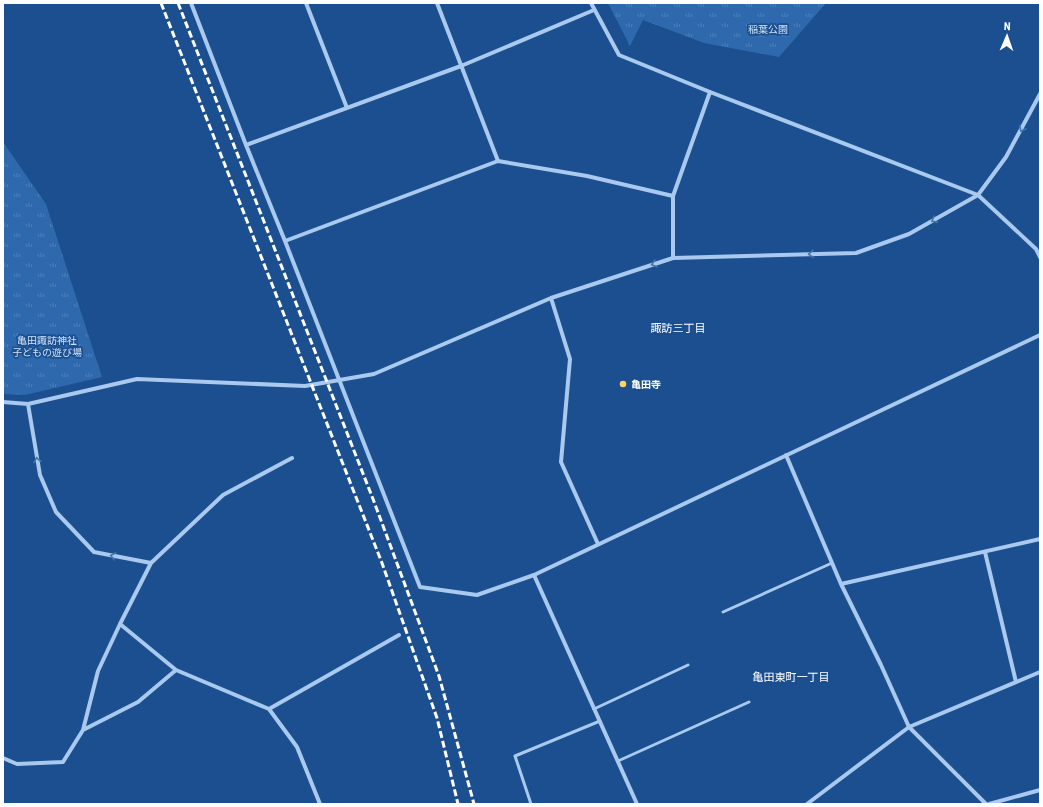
<svg xmlns="http://www.w3.org/2000/svg" width="1043" height="807" font-family="'Roboto Condensed','Noto Sans JP',sans-serif">
<style>
.park{fill:url(#park-tufts)}
.lines{fill:none;stroke-linecap:round;stroke-linejoin:round}
.service{stroke:#a9c9ee;stroke-width:3}
.minor{stroke:#a9c9ee;stroke-width:4}
.rail{stroke:#fff;stroke-width:3;stroke-dasharray:7 3;stroke-linecap:butt}
.oneway{stroke:#4674ac}
.poi-dot{fill:#ffd166;stroke:#1b4f8f;stroke-width:1.5}
.labels{text-anchor:middle;stroke-width:3.5;stroke-linejoin:round;paint-order:stroke}
.park-label{font-size:10px;fill:#cfe3fa;stroke:#1b4f8f}
.poi-label{font-size:10px;font-weight:bold;fill:#fff;stroke:#1b4f8f;text-anchor:start}
.neighbourhood-label{font-size:11px;fill:#fff;stroke:#1b4f8f}
</style>
<defs>
<pattern id="park-tufts" width="24" height="20" patternUnits="userSpaceOnUse"><rect width="24" height="20" fill="#2e69ad"/><path d="M3 7l-1-3M5 7V3M7 7l1-3M15 17l-1-3M17 17v-4M19 17l1-3" fill="none" stroke="#4d80b9"/></pattern>
</defs>
<rect width="100%" height="100%" fill="#1b4f8f"/>
<!-- park -->
<path class="park" d="M608,3H826L779,57L704,43L643,20L630,46Z
M3,142L46,204L102,377L25,395L3,394Z"/>
<g class="lines">
<!-- service -->
<path class="service" d="M723,612L832,563
M594,709L688,665
M618,761L749,702
M531,804L515,756L600,721"/>
<!-- minor -->
<path class="minor" d="M191,3L246,145L285,241L420,587L477,595L534,575L1040,335
M306,3L347,108
M437,3L498,161L587,176L673,196
M591,3L619,55L710,92L978,195L1036,249L1040,257
M246,145L461,66L594,10
M285,241L498,161
M673,258V196L710,92
M551,298L570,359L561,462L598,544
M3,402L28,404L137,379L305,386L374,374L551,298L673,258L856,253L909,234L978,195L1006,157L1040,94
M28,404L40,475L56,512L94,552L151,563
M786,455L841,584L881,665L909,727L986,804
M985,552L1016,682
M534,575L637,804
M841,584L1040,539
M120,624L176,670L269,709L297,747L320,804
M269,709L399,635
M83,730L138,702L176,670
M3,758L17,764L63,762L83,730L98,671L120,624L151,563L223,495L292,458
M807,804L909,727L1040,672
M989,804L1040,790"/>
<!-- rail -->
<path class="rail" d="M161,3L382,563L437,718L458,804
M178,3L373,499L439,676L474,804"/>
</g>
<!-- one-way arrows -->
<defs><path id="oneway-chevron" d="M-2-3.5L2.5 0L-2 3.5" fill="none" stroke-width="1.6" stroke-linecap="round" stroke-linejoin="round"/></defs>
<g class="oneway">
<use href="#oneway-chevron" transform="translate(1022 129) rotate(118)"/>
<use href="#oneway-chevron" transform="translate(934 220) rotate(151)"/>
<use href="#oneway-chevron" transform="translate(811 254) rotate(179)"/>
<use href="#oneway-chevron" transform="translate(654 264) rotate(162)"/>
<use href="#oneway-chevron" transform="translate(37 460) rotate(-100)"/>
<use href="#oneway-chevron" transform="translate(113 556) rotate(-169)"/>
</g>
<!-- markers -->
<circle class="poi-dot" cx="623" cy="384" r="4"/>
<g class="labels">
<!-- park labels -->
<g class="park-label">
<text x="768" y="33">稲葉公園</text>
<text x="47" y="344">亀田諏訪神社<tspan x="47" dy="12">子どもの遊び場</tspan></text>
</g>
<!-- poi labels -->
<g class="poi-label">
<text x="631" y="388">亀田寺</text>
</g>
<!-- neighbourhood labels -->
<g class="neighbourhood-label">
<text x="678" y="332">諏訪三丁目</text>
<text x="791" y="681">亀田東町一丁目</text>
</g>
</g>
<!-- border -->
<rect width="1043" height="807" fill="none" stroke="#ffffff" stroke-width="8"/>
<!-- north arrow -->
<g transform="translate(1007 36) rotate(2)" stroke="#1b4f8f" stroke-width="3" paint-order="stroke">
<path d="M0-3L7 15L0 10L-7 15Z" fill="#ffffff"/>
<text y="-6" font-size="11" font-weight="bold" text-anchor="middle" fill="#ffffff">N</text>
</g>
</svg>
